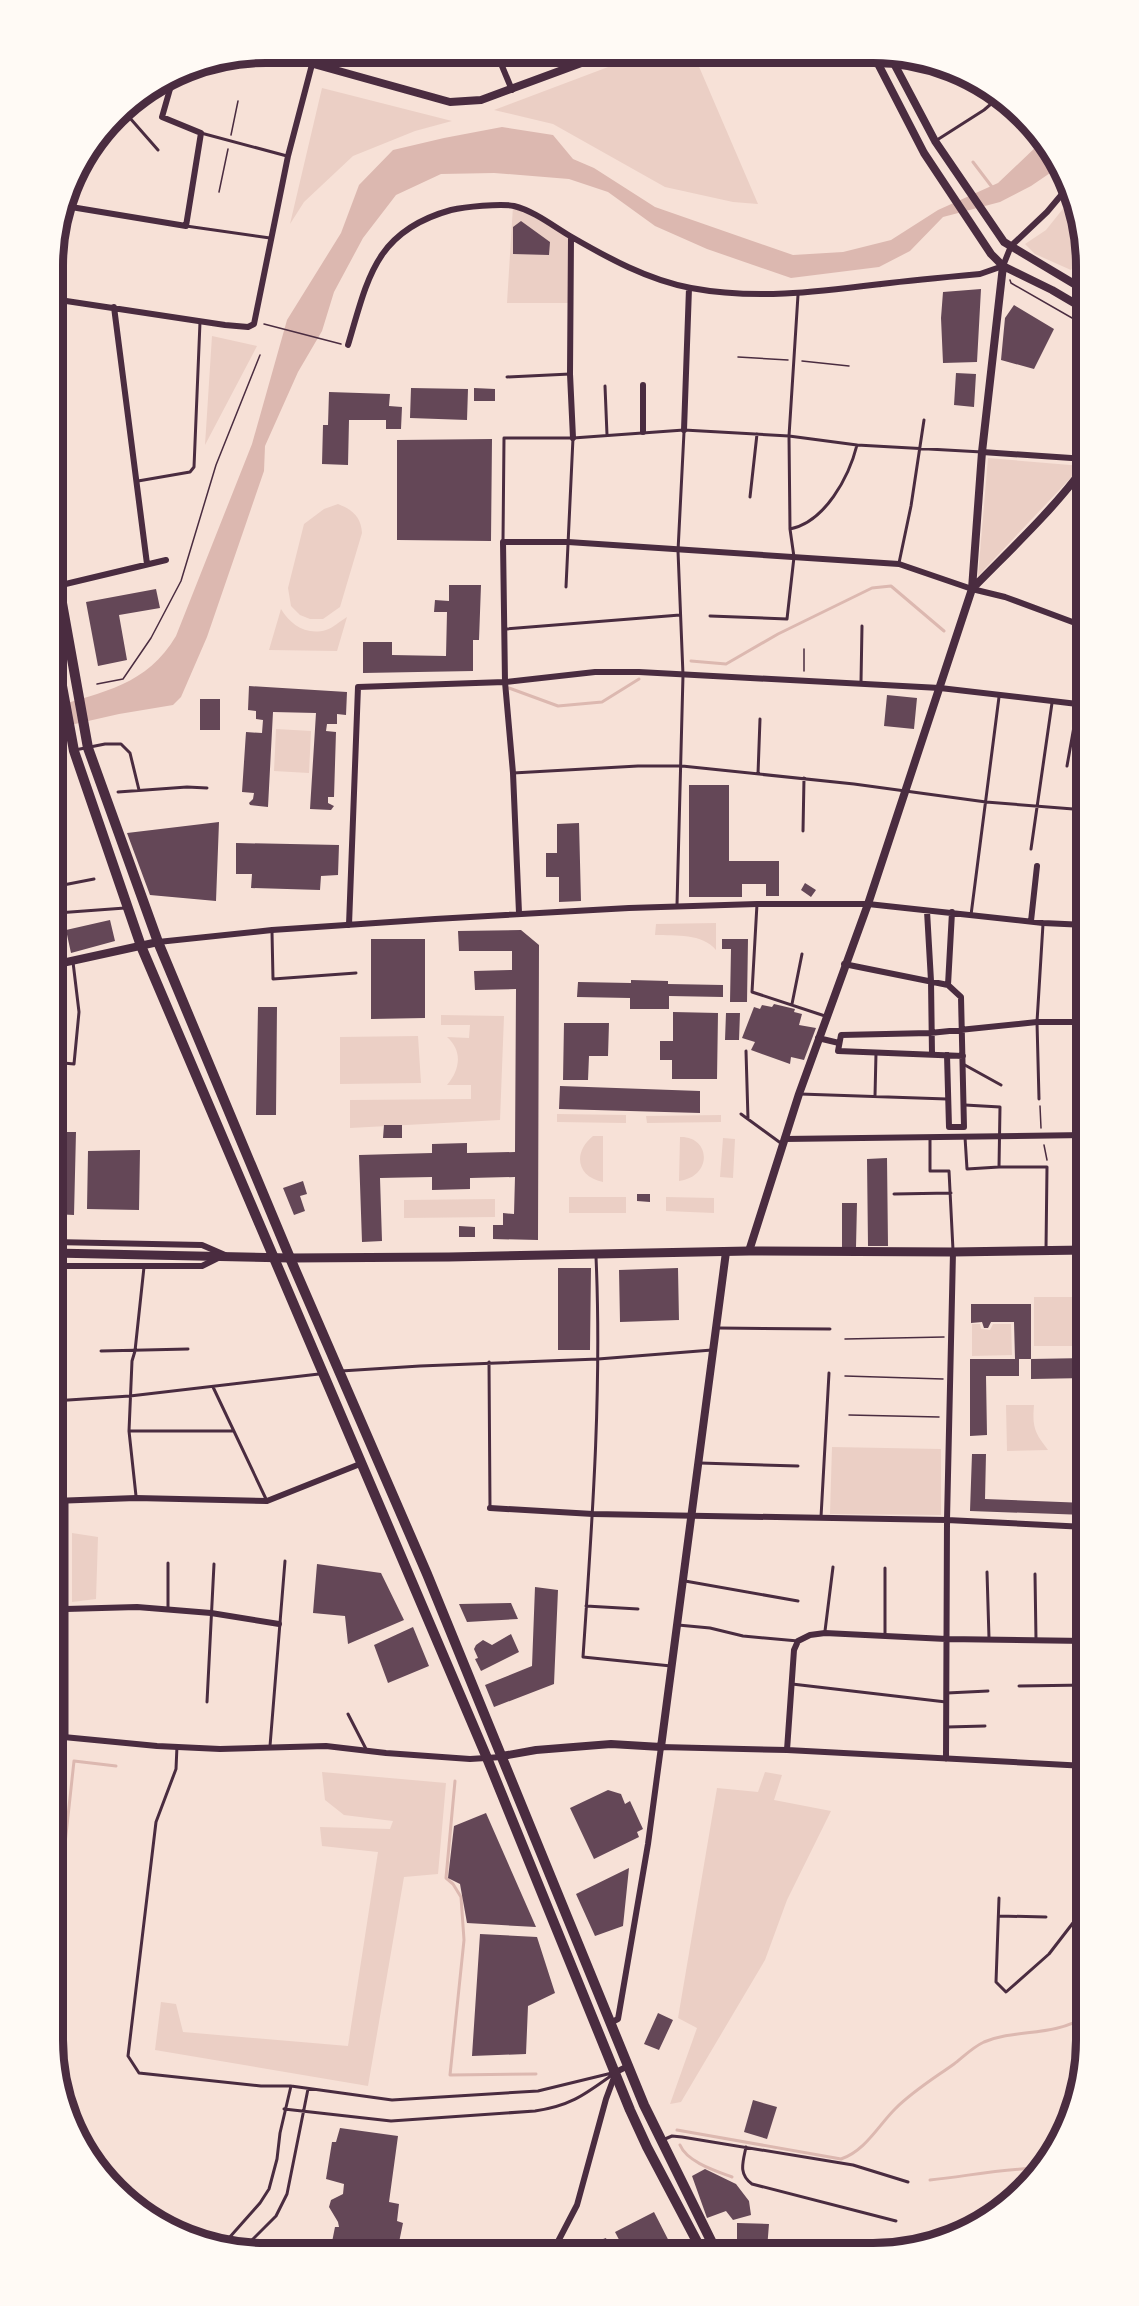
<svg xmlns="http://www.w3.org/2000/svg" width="1139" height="2306" font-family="'Golos Text',sans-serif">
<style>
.green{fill:#ebcfc5}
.water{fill:#dcb8b0}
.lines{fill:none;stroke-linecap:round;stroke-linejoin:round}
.stream{stroke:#dcb8b0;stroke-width:3}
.building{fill:#644757}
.path{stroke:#4a2c40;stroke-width:1.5}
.service{stroke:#4a2c40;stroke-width:3}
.minor{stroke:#4a2c40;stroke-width:6}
.tertiary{stroke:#4a2c40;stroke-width:8}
.secondary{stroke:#4a2c40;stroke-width:9}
.primary{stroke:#4a2c40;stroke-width:10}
.rim{fill:none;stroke:#4a2c40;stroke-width:8}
</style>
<rect width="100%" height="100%" fill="#f7e1d7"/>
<!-- green -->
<path class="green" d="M640,55H694L758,204L733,202L665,187L553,124L494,110Z
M322,88L452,121L415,131L353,156L304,202L290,224Z
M1074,195L1084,250L1071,270L1035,254L1025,244L1046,230Z
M513,206L571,237L570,303H507Z
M212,336L257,346L205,445Z
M988,458L1082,466L978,576Z
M338,504C353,510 361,517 362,533L340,607L323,619H310L300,615L291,606L288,588L304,524L324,509Z
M281,609C290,624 306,636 326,630C333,628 340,621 347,617L337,651L269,650Z
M276,729L311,731L309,773L274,771Z
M716,923V950C702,933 676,936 655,935L656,924Z
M441,1015L504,1016L500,1120L350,1128V1100L471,1099V1085H447C460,1070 463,1051 447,1037L469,1038L470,1025H441Z
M418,1036L421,1083L340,1084V1037Z
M557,1114L626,1115V1123L557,1122Z
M721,1115V1122L647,1123L646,1116Z
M593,1136H603V1182C576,1177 573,1152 593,1136Z
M680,1137C711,1136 713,1177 679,1181Z
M723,1138L735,1139L733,1178L720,1177Z
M569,1197H626V1213H569Z
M666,1197L714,1198V1213L666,1211Z
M495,1199V1217L404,1218V1200Z
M1034,1297H1080V1346H1034Z
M972,1324H980L981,1329L990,1330L993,1324H1011L1012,1355L972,1356Z
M1006,1405H1034C1032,1428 1035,1433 1048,1450L1007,1451Z
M832,1447L941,1449V1515L830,1514Z
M72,1533L98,1537L96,1599L72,1602Z
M322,1772L446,1783L438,1874L404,1877L368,2086L155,2050L161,2002L176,2004L183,2032L348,2046L378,1852L322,1846L320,1827L390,1829L393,1821L344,1815L325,1800Z
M765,1772L782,1775L774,1800L831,1811L787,1900L765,1960L681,2102L670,2104L697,2028L678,2018L717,1788L758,1792Z"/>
<!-- water -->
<path class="water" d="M502,127L553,135L573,159L594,168L655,207L793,255L843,252L891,240L938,210L998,183L1039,144L1056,169L1031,186L1000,202L943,217L910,251L879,267L791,278L707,249L655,226L608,192L569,179L494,173L441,174L396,195L363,238L334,292L322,331L298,372L265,446L264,471L207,637L181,697L173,705L119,714L53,729V707C103,692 147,685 176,636L252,444L287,320L341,233L359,185L393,150L444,138Z"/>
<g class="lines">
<!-- stream -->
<path class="stream" d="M973,162L992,187
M1049,169L1056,180
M691,661L726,664L778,634L872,588L891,586L944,631
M509,688L558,706L602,702L639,679
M455,1781L446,1878L453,1884L461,1897L464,1940L450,2075L536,2074
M53,1920H56L58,1908L74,1761L116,1766
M677,2130L841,2159C865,2151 878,2126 895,2109C913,2091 933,2079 954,2064C963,2057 973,2047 984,2042C1017,2028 1052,2038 1086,2016
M680,2145C687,2162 716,2171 732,2177
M930,2180C968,2176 1006,2168 1044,2168
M855,2253L935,2243"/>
</g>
<!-- building -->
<path class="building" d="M521,221L550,242L549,255L513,254V227Z
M981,289L977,362L943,363L941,318L943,292Z
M1014,305L1054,329L1034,369L1001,360L1005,318Z
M956,373L976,374L974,407L954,405Z
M411,388L468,389L467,420L410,418Z
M474,388L495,389V401H474Z
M329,392L390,394L389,406L402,407L401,429H386V420H349L348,465L322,464L323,425H328Z
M492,439L491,541L397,540V440Z
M449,585H481L479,640H473V671L363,673V642H392V655L446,656L447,612H434L435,600L449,601Z
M156,589L160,608L119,615L127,660L98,666L86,602Z
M249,686L347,692L346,715L337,714V724H327L326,731L336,732L334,797H328V803L334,806L331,810L310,809L316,713L273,712L268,807L250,805L249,803L253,799L254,793L242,792L246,732L262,733L263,720L256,719V711L248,710Z
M887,695L917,698L914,729L884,726Z
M200,699H220V730H200Z
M689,785H729V861H779V896H766V884H742V897H689Z
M219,822L216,901L150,895L127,833Z
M579,823L581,901L559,902V877H546V853H557V824Z
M236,843L339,845L338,875L321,876L320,890L251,888L252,874H236Z
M805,883L816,890L811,897L801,890Z
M110,920L115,941L71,953L66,930Z
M521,930L539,945L538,1240L493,1239V1225H503V1213L514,1214L515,1177L470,1178V1189L432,1190V1177L380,1178L382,1241L362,1242L359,1155L432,1153V1144L467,1143V1153L515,1152L516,989L475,990L474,971L512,970V951H459L458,931Z
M1077,930L1084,933L1086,937V955L1073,952Z
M371,939H425V1018L371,1019Z
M722,939H748L747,1002H730L731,949H722Z
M631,980L668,981V984L723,985V997L669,996V1009H630V998L577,997L578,982L631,983Z
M774,1004L795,1009L794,1012L802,1014L799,1025L816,1028L804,1060L791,1057L790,1064L751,1050L755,1042L742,1038L754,1007L760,1009L762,1005L772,1007Z
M258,1007H277L276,1115H256Z
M673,1012L718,1013L717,1079H672V1060H660V1041H673Z
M726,1013H740L739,1040H725Z
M564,1023H609L608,1056H589L588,1080H563Z
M560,1086L700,1091V1113L559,1109Z
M384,1125H402V1138H383Z
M53,1132H76L74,1215L53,1214Z
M140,1150L139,1210L87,1209L88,1151Z
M887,1158L888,1246H868L867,1159Z
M303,1181L307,1194L300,1196L305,1211L294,1215L283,1188Z
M637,1194H650V1202L637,1201Z
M842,1203H857L856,1247H842Z
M459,1226L475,1227V1237H459Z
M558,1268H591L590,1350H558Z
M678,1268L679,1320L620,1322L619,1270Z
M971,1304H1031V1359H1019V1376H986L987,1435L970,1436V1359H1015L1014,1322H991L988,1328H984L982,1322L971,1323Z
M1086,1358V1378L1031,1379V1359Z
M972,1454H986L985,1499L1086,1503V1515L970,1511Z
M317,1564L381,1573L404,1620L348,1644L345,1616L313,1613Z
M535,1587L558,1590L554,1684L494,1707L485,1685L532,1666Z
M511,1603L518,1619L467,1622L459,1604Z
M413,1627L429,1666L388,1683L374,1645Z
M511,1634L519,1652L481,1671L475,1659L478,1658L474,1649L476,1645L483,1640L492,1645Z
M608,1790L621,1794L625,1804L630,1801L643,1829L637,1832L639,1837L594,1859L570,1808Z
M486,1813L536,1927L467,1923L460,1884L448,1878L454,1826Z
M629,1868L623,1926L595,1936L576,1894Z
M480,1934L537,1937L555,1993L528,2006L526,2054L472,2056Z
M658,2013L673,2020L659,2050L644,2044Z
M753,2100L777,2107L767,2139L744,2132Z
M340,2128L398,2136L389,2202L399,2204L397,2221L403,2223L397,2252H330L335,2227H339L338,2222L329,2207L331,2200L343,2194L344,2184L326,2179L332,2142H336Z
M705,2169L736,2184L749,2201L751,2215L733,2220L726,2211L707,2218L692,2176Z
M654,2212L675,2253H626L615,2232Z
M737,2223L769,2224L767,2249H737Z
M606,2238L611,2253H571V2250Z"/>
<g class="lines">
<!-- path -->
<path class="path" d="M231,135L238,101
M219,192L228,149
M1010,280L1011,283L1086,326
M264,324L341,344
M738,357L788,360
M802,361L849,366
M804,671V649
M97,684L123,679L151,638L181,581L216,465L260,355
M53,769L56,768
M1040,1106L1041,1128
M1044,1145L1047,1160
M845,1339L944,1337
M845,1376L943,1379
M849,1415L939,1417
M53,1612L59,1610"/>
<!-- service -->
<path class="service" d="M122,109L158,150
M201,133L287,156
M937,140L984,110L998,98
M186,226L270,238
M507,377L570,374
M605,386L607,435
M138,481L190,472L194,467L200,322
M750,497L757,434
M790,529C825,522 849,477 857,445
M503,541L504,438H573L684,430L789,436L857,445L982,452
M899,563L911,506L924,420
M566,587L573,438
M710,616L787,619L794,557L790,529L789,436L798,295
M506,629L680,615
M861,682L862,626
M75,750L105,744H121L130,753L139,790
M1067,766L1078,704
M513,773L638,766H682L854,784L986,802L1086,810
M758,774L760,719
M118,792L187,787L207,788
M1085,810L1086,801
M803,831L804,778
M1031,849L1052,703
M53,887L94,879
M757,904L752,992L825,1016
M677,905L683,675L678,551L684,432
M971,915L999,697
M272,932L273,979L356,973
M64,961L57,913L125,908
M792,1004L802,954
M746,1051L748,1119
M53,1062L74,1064L79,1012L73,962
M963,1064L1001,1085
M800,1094L947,1099
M875,1096L876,1053
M1039,1099L1037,1022L1043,924
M965,1105L1000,1107L999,1167H1047L1046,1249
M741,1114L782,1144
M965,1137L967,1169L999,1167
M930,1138V1171H949L953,1250
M894,1194L951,1193
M596,1257C602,1391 592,1524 583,1657L671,1666
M718,1328L830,1329
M101,1351L188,1349
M489,1362L490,1508
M341,1371L420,1366L598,1359L712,1350
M213,1387L266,1499
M53,1401L130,1396L319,1374
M130,1431H233
M700,1463L798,1466
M136,1496L129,1431L132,1361L135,1351L144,1267
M821,1517L829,1373
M987,1572L989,1638
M1035,1574L1036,1640
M685,1581L798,1601
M586,1606L638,1609
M168,1608V1563
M678,1625L710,1628L743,1636L798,1641
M825,1631L833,1567
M885,1635V1568
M792,1684L946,1702
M1019,1686L1086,1685
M947,1693L988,1691
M207,1702L214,1564
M348,1714L366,1749
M947,1727L985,1726
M67,1737V1501
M177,1746L176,1769L156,1822L128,2056L139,2073L261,2086H291L392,2100L538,2091L612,2073
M270,1746L285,1561
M999,1898L996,1982L1006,1992L1049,1954L1086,1906
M999,1916L1046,1917
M284,2109L391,2121L535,2111C570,2106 584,2095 612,2075
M665,2139L672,2136L682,2137L853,2165L908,2182
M746,2147C743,2162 738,2174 752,2184L896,2221
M221,2247L260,2203L269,2189L277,2159L280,2133L291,2086
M240,2252L276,2216L287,2194L308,2089"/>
<!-- minor -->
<path class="minor" d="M497,54L512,90
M65,206L186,226L201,133L162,117L174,75
M571,237L570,374L573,438
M53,299L225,325L248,327L254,324L288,156L315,53
M114,307L147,564
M348,345C368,278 375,231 451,210C464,207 501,203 514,206C534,211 553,226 570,236C608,258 648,280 691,288C755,300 817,292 881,284C914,280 947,277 980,274L1003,266L1011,246L1047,212L1068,187
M684,430L689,288
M643,432V385
M982,452L1086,459
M53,587L166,560
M53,797H60
M927,911L931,981L932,1054
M519,913L513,773L505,682L503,542H568L899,564L972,589L1005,597L1086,627
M1031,921L1037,866
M349,925L358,687L505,682L595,672H639L940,688L1086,705
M158,942L272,930L435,919L629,908L757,904H868L1043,923L1086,925
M844,964L948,985L961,997L964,1127H949L947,1055
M948,985L952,912
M818,1038L839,1043
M963,1056L838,1051L841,1035L930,1033L1037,1022H1086
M784,1139L1086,1135
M53,1242L202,1245L225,1255
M53,1266H202L218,1258
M53,1501L136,1498L267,1501L360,1464
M490,1508L593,1514L947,1520L1086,1527
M66,1609L137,1607L211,1613L279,1624
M53,1736L157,1746L220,1749L326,1746L386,1753L470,1759L502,1757
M787,1750L794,1650L798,1641L810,1635L825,1633L946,1639L1086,1641
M946,1759L947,1520L953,1252
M610,2023L618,2019L648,1844L661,1747L787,1750L1086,1766
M552,2253L577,2205L606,2099L616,2072L628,2066"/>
<!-- tertiary -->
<path class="tertiary" d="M274,53L450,102L481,100L603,55
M874,56L924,153L991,254L1003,266L1052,290L1086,310
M890,56L935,141L1004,242L1086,291
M972,589C1011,549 1053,510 1086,465
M53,965L158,942
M749,1251L799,1094L868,904L972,589L982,452L1003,266
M502,1756L536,1750L611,1744L661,1747L726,1252"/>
<!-- secondary -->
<path class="secondary" d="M53,1253L290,1258L449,1257L749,1251L953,1252L1086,1250"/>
<!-- primary -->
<path class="primary" d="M53,553L88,748L158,942L290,1258L427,1574L644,2105L717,2253
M53,637L74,751L141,946L487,1758L630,2110L647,2147L703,2253"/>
</g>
<!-- crop -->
<path d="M0 0H1139V2306H0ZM266 63H873A203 203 0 0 1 1076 266V2040A203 203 0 0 1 873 2243H266A203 203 0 0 1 63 2040V266A203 203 0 0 1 266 63Z" fill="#fffaf5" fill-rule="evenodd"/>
<path class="rim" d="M266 63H873A203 203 0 0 1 1076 266V2040A203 203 0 0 1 873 2243H266A203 203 0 0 1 63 2040V266A203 203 0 0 1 266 63Z"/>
</svg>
